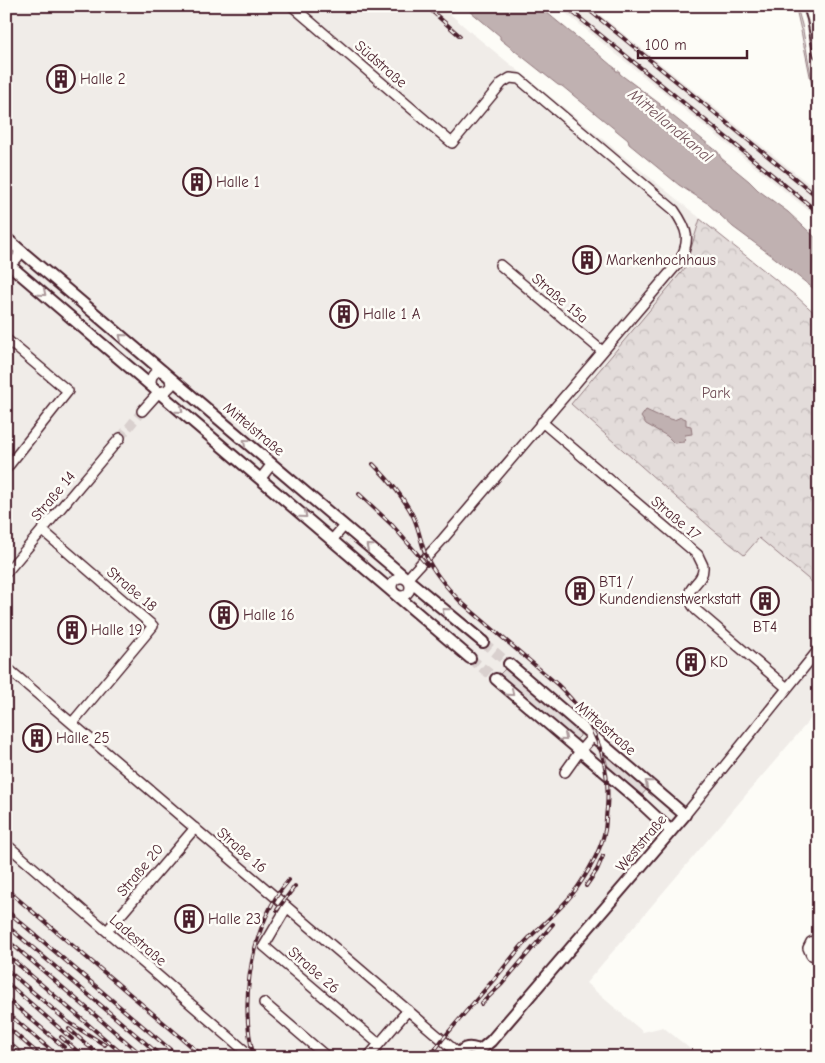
<svg xmlns="http://www.w3.org/2000/svg" width="825" height="1063" font-family="'Comic Neue',sans-serif">
<style>
.built{fill:#f0ece8}
.grass{fill:#e3dcda;stroke:#967e82}
.park{fill:url(#park-crowns);stroke:#967e82}
.water{fill:#c0b1b1;stroke:#91777b}
.lines{fill:none;stroke-linecap:round;stroke-linejoin:round}
.minor-tunnel{stroke:#d9d0ce;stroke-width:9;stroke-dasharray:9 4.5;stroke-linecap:butt}
.tertiary-tunnel{stroke:#d9d0ce;stroke-width:10;stroke-dasharray:10 5;stroke-linecap:butt}
.minor-casing{stroke:#4a1f2b;stroke-width:12}
.tertiary-casing{stroke:#4a1f2b;stroke-width:14}
.minor{stroke:#fdfcf7;stroke-width:9}
.tertiary{stroke:#fdfcf7;stroke-width:10}
.rail-casing{stroke:#4a1f2b;stroke-width:4}
.rail{stroke:#fdfcf7;stroke-width:2;stroke-dasharray:5.5;stroke-linecap:butt}
.oneway{stroke:#ac999b}
.labels{text-anchor:middle;stroke-width:5;stroke-linejoin:round;paint-order:stroke}
.street-label{font-size:15px;fill:#4a1f2b;stroke:#fdfcf7}
.poi-label{font-size:15px;fill:#4a1f2b;stroke:#fdfcf7;text-anchor:start}
.park-label{font-size:15px;fill:#704e57;stroke:#fdfcf7}
.water-label{font-size:16px;font-style:italic;fill:#73525a;stroke:#fdfcf7}
</style>
<defs>
<pattern id="park-crowns" width="20" height="18" patternUnits="userSpaceOnUse" patternTransform="scale(1.25)"><rect width="20" height="18" fill="#e3dcda"/><path d="M2 6a3 3 0 1 1 6 0M12 15a3 3 0 1 1 6 0" fill="none" stroke="#c4bcbb"/></pattern>
</defs>
<rect width="100%" height="100%" fill="#fdfcf7"/>
<filter id="ink" filterUnits="userSpaceOnUse"><feTurbulence type="fractalNoise" baseFrequency=".02" numOctaves="2"/><feDisplacementMap in="SourceGraphic" scale="10" xChannelSelector="R" yChannelSelector="G"/><feConvolveMatrix kernelMatrix="1 2 1 2 8 2 1 2 1" color-interpolation-filters="sRGB"/></filter>
<g filter="url(#ink)">
<!-- built -->
<path class="built" d="M6,6H441L473,34L796,296L819,317V709L586,983L643,1032L663,1027L700,1057H6Z
M557,6H589L819,192V219Z"/>
<!-- grass -->
<path class="grass" d="M794,6L797,7L802,25L813,86L819,97V101L812,86L800,26L796,9Z
M505,669L580,732V736L577,739L573,740L498,676Z
M605,754L647,789L640,797L609,771Z"/>
<!-- park -->
<path class="park" d="M700,219L796,296L819,317V588L759,538L744,555L711,528L571,404L685,268Z"/>
<!-- water -->
<path class="water" d="M464,6H539C559,23 576,37 597,53C603,58 609,64 615,68L616,71H619L620,74L660,104V106L664,107L665,110H667L669,113L718,152L721,158L749,181L758,190L788,212L819,241V293L771,255L733,227L707,203L679,185L629,144L628,140L562,86L558,85L505,43L500,39V36Z
M646,410L657,415L674,420L681,417L686,419V425L691,426L692,434L685,435L684,442L674,443L667,436L646,424L641,417Z"/>
<g class="lines">
<!-- minor-tunnel -->
<path class="minor-tunnel" d="M120,438L142,411"/>
<!-- tertiary-tunnel -->
<path class="tertiary-tunnel" d="M483,642L509,664
M470,658L496,679"/>
<defs>
<path id="minor" d="M292,6L452,143L502,83L510,78L519,79L674,210C688,230 691,240 679,262L443,539L407,579
M6,261C11,264 15,261 18,257L19,250L16,246
M500,265L602,351
M6,339L68,391L6,469
M151,385C151,378 151,375 158,371H163
M142,411L159,392L167,390L171,386L170,378
M542,422L698,555C699,558 702,563 703,566C705,587 676,586 696,610L787,688
M261,478L272,464
M42,530L153,626L72,723
M332,540L344,526
M6,573L120,438
M392 587a9 9 0 1 1 18 0a9 9 0 1 1-18 0Z
M6,667L459,1054
M565,772L580,751L593,736
M685,815L819,649
M6,844L252,1057
M287,907L264,946L379,1044
M107,931L195,828
M819,941L815,940L811,942L808,948L811,955L815,956H819
M264,1003L327,1057
M368,1057L408,1010"/>
<path id="tertiary" d="M809,6L813,19L819,53
M6,238L407,579L483,642
M6,262L470,658
M496,679L640,802L671,831
M479,1051L491,1041L685,815L509,664
M458,1057C461,1048 468,1046 476,1049L482,1056"/>
</defs>
<!-- minor casing -->
<use href="#minor" class="minor-casing"/>
<!-- tertiary casing -->
<use href="#tertiary" class="tertiary-casing"/>
<!-- minor -->
<use href="#minor" class="minor"/>
<!-- tertiary -->
<use href="#tertiary" class="tertiary"/>
<defs>
<path id="rail" d="M426,6L460,36
M565,6L819,213
M584,6L819,198
M373,464C389,480 403,496 413,516C419,529 421,543 426,556C434,573 448,589 461,602L558,685C593,719 611,758 607,808C606,815 606,823 605,830C601,849 591,867 581,882C567,904 547,920 529,938C519,948 511,959 502,970C482,993 462,1016 442,1040L430,1057
M359,494L392,525L427,565
M586,886L597,870L603,856
M6,889L204,1057
M6,910L179,1057
M277,910L295,886
M6,925L162,1057
M6,939L144,1057
M6,954L126,1057
M6,969L68,1022L105,1045
M6,982L72,1039
M6,998L64,1047
M481,1004L502,984L553,924
M6,1012L59,1057
M6,1026L42,1057
M69,1029L101,1057
M61,1037L84,1057
M6,1040L25,1057
M254,1057C240,1007 249,944 275,899C279,892 284,886 289,880"/>
</defs>
<!-- rail casing -->
<use href="#rail" class="rail-casing"/>
<!-- rail -->
<use href="#rail" class="rail"/>
</g>
<!-- one-way arrows -->
<defs><path id="oneway-chevron" d="M-2-3.5L2.5 0L-2 3.5" fill="none" stroke-width="1.6" stroke-linecap="round" stroke-linejoin="round" transform="scale(1.25)"/></defs>
<g class="oneway">
<use href="#oneway-chevron" transform="translate(43 293) rotate(40)"/>
<use href="#oneway-chevron" transform="translate(122 337) rotate(-140)"/>
<use href="#oneway-chevron" transform="translate(180 410) rotate(40)"/>
<use href="#oneway-chevron" transform="translate(246 442) rotate(-140)"/>
<use href="#oneway-chevron" transform="translate(304 515) rotate(40)"/>
<use href="#oneway-chevron" transform="translate(369 547) rotate(-140)"/>
<use href="#oneway-chevron" transform="translate(445 611) rotate(-140)"/>
<use href="#oneway-chevron" transform="translate(511 693) rotate(40)"/>
<use href="#oneway-chevron" transform="translate(564 738) rotate(41)"/>
<use href="#oneway-chevron" transform="translate(648 783) rotate(-140)"/>
</g>
</g>
<!-- icons -->
<defs>
<symbol id="building-ring" viewBox="-11 -11 22 22"><circle r="9.5" fill="#fdfcf7" stroke="#4a1f2b" stroke-width="1.5"/><path d="M-4-6H4V6H1V3H-1V6H-4ZM-2.5-4.3h1.7v1.8h-1.7ZM.8-4.3h1.7v1.8H.8ZM-2.5-1h1.7V.8h-1.7ZM.8-1h1.7V.8H.8Z" fill="#4a1f2b"/></symbol>
</defs>
<g fill-rule="evenodd">
<use href="#building-ring" x="45" y="63" width="32" height="32"/>
<use href="#building-ring" x="181" y="166" width="32" height="32"/>
<use href="#building-ring" x="571" y="244" width="32" height="32"/>
<use href="#building-ring" x="328" y="298" width="32" height="32"/>
<use href="#building-ring" x="564" y="575" width="32" height="32"/>
<use href="#building-ring" x="749" y="585" width="32" height="32"/>
<use href="#building-ring" x="208" y="599" width="32" height="32"/>
<use href="#building-ring" x="56" y="614" width="32" height="32"/>
<use href="#building-ring" x="675" y="646" width="32" height="32"/>
<use href="#building-ring" x="21" y="722" width="32" height="32"/>
<use href="#building-ring" x="173" y="903" width="32" height="32"/>
</g>
<g class="labels">
<!-- street labels -->
<g class="street-label">
<text transform="translate(381 64) rotate(41)" y="5">Südstraße</text>
<text transform="translate(560 298) rotate(40)" y="5">Straße 15a</text>
<text transform="translate(254 429) rotate(40)" y="5">Mittelstraße</text>
<text transform="translate(53 496) rotate(-50)" y="5">Straße 14</text>
<text transform="translate(676 518) rotate(40)" y="5">Straße 17</text>
<text transform="translate(132 589) rotate(40)" y="5">Straße 18</text>
<text transform="translate(606 728) rotate(41)" y="5">Mittelstraße</text>
<text transform="translate(641 843) rotate(-50)" y="5">Weststraße</text>
<text transform="translate(242 850) rotate(41)" y="5">Straße 16</text>
<text transform="translate(140 870) rotate(-50)" y="5">Straße 20</text>
<text transform="translate(138 940) rotate(41)" y="5">Ladestraße</text>
<text transform="translate(314 970) rotate(41)" y="5">Straße 26</text>
</g>
<!-- poi labels -->
<g class="poi-label">
<text x="80" y="84">Halle 2</text>
<text x="216" y="187">Halle 1</text>
<text x="606" y="265">Markenhochhaus</text>
<text x="363" y="319">Halle 1 A</text>
<text x="599" y="587">BT1 /<tspan x="599" dy="17">Kundendienstwerkstatt</tspan></text>
<text x="243" y="620">Halle 16</text>
<text x="765" y="632" text-anchor="middle">BT4</text>
<text x="91" y="635">Halle 19</text>
<text x="710" y="667">KD</text>
<text x="56" y="743">Halle 25</text>
<text x="208" y="924">Halle 23</text>
</g>
<!-- park labels -->
<g class="park-label">
<text x="716" y="398">Park</text>
</g>
<!-- water labels -->
<g class="water-label">
<text transform="translate(671 125) rotate(40)" y="6">Mittellandkanal</text>
</g>
</g>
<!-- margin -->
<rect width="825" height="1063" fill="none" stroke="#fdfcf7" stroke-width="25"/>
<rect x="12" y="12" width="800" height="1038" fill="none" stroke="#4a1f2b" stroke-width="2" filter="url(#ink)"/>
<!-- scale -->
<path d="M638 50v8h109v-8" fill="none" stroke="#4a1f2b" stroke-width="2.5"/>
<text x="645" y="50" font-size="15" fill="#4a1f2b" stroke="#fdfcf7" stroke-width="4" paint-order="stroke">100 m</text>
</svg>
